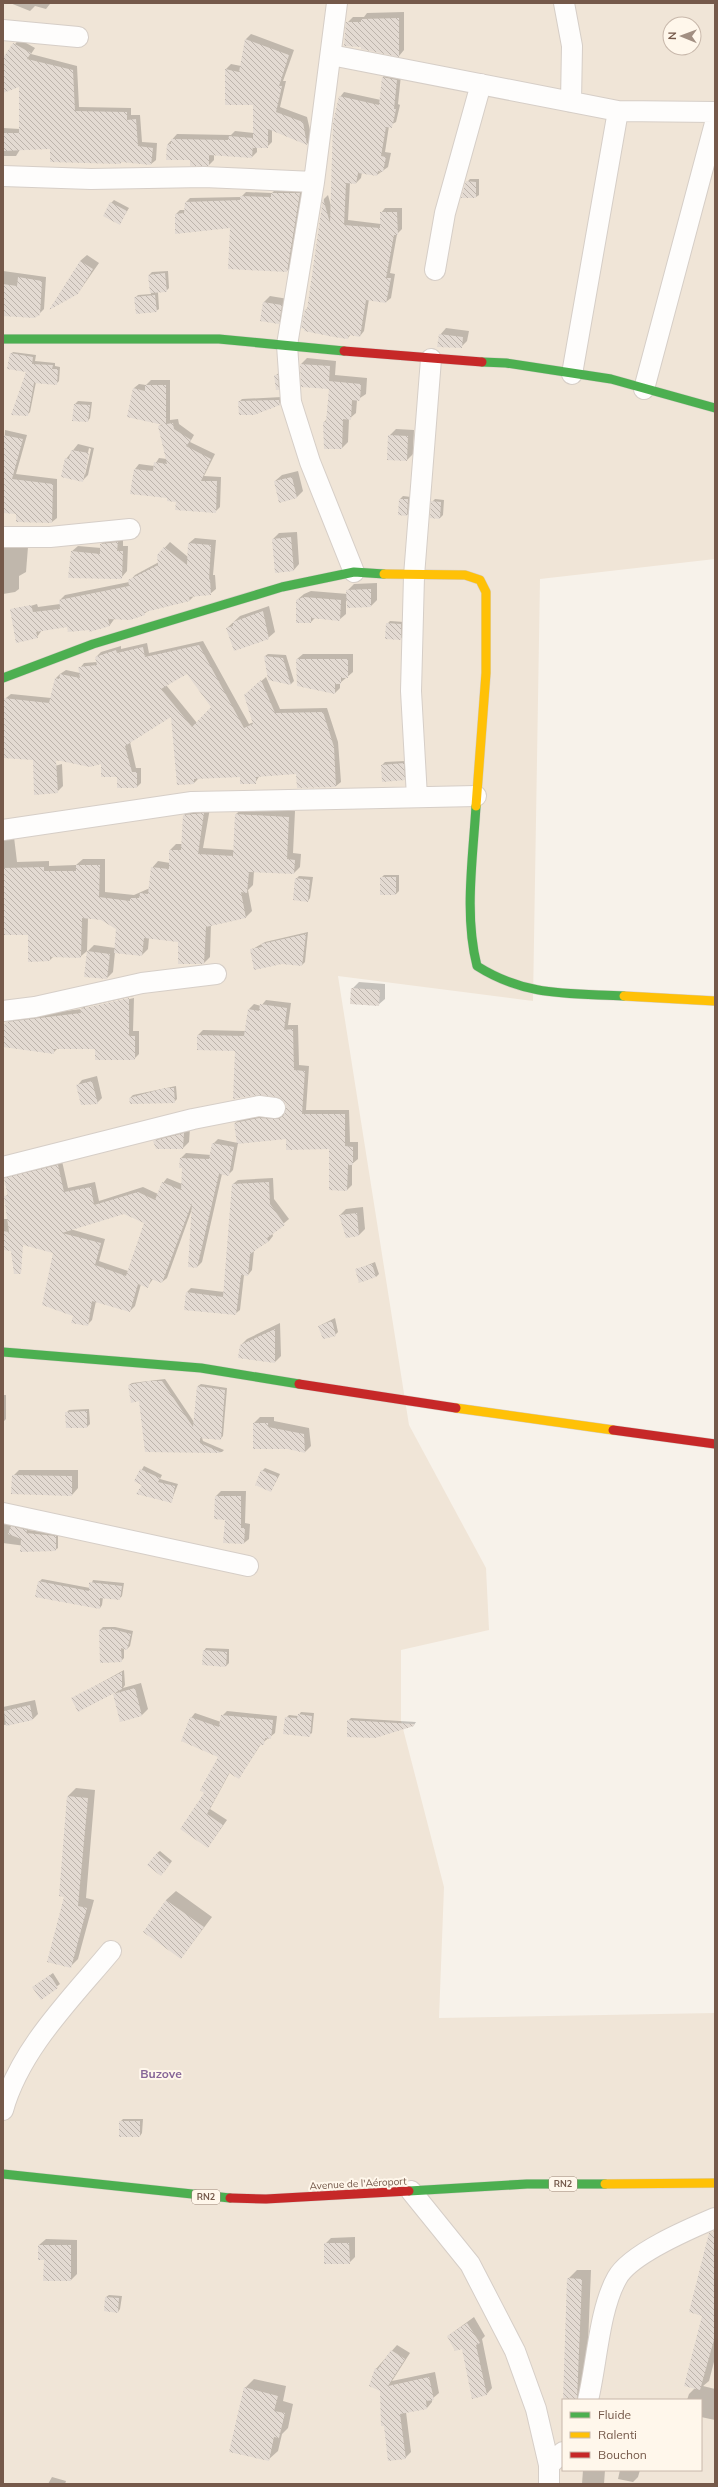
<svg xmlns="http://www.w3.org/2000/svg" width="718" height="2487" font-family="Mulish,sans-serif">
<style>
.residential{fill:#f0e5d7;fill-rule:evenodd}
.shadow{fill:#0003;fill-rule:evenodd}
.building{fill:url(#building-back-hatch);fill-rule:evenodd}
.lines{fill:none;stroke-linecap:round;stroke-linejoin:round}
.street-casing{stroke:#d6cec7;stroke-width:22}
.fast-casing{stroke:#d6cec6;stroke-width:10}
.slow-casing{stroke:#d6cec6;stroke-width:10}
.jam-casing{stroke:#d6cec6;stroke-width:10}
.street{stroke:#fefdfc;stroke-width:20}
.fast{stroke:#4caf50;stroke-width:9}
.slow{stroke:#ffc107;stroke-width:9}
.jam{stroke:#c62828;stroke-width:9}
.labels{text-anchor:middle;stroke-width:4;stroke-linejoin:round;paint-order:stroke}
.shield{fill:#fff7eb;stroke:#9e887a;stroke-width:1}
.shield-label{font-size:9px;font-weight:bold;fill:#75594a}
.street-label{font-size:10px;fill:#75594a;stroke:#fff7eb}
.quarter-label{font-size:12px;font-weight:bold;fill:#876698;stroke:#fff7eb}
</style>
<defs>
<pattern id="building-back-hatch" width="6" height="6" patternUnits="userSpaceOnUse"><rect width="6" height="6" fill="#e3dad2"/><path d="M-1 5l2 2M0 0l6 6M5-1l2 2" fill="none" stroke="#bdb4ac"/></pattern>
</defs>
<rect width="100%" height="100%" fill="#f7f2ea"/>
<!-- residential -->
<path class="residential" d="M3,3H715V559L540,579L533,1001L338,976L409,1425L486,1568L489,1630L401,1650V1721L444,1887L439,2018L715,2013V2484H3ZM670,24H694V48H670ZM563,2400H701V2470H563Z"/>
<!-- shadow -->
<path class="shadow" d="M10,3H50V4L46,9L35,6L30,11Z
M404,12V50L399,56L347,23L353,17H364L367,13Z
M251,34L294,50L283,81H286L280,107L307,117L312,139L307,144L272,130V142L267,147H257V152L252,157L214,154V160L209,165L191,159H167L168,144L177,134L231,135L235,131L254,133V104H226V69L231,64L241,66L246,39Z
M19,39L35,48L31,54L77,66L79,107L131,108V115H140L142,142L157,143L156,160L151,164L123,161L120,163L51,148H21L16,156H3V128L20,129V85L3,91V60Z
M387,72L401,75L398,104L400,105L396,122L389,126L385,152L391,153L388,167L377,175L362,172L361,178L356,183L350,182L348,220L381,224V213L385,208H402V229L397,234L390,273L395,274L391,298L386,302L369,299L364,331L360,336L351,334L348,338L306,310L308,307L324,199L328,195L331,206L340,97L344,92L381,100L383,77Z
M470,179H479V195L476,197L467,182Z
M276,189L304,190L291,267L287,271L231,227L176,214L180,210H186V202L190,198L241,197L246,192L272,193Z
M114,200L129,208L120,223L111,203Z
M87,255L99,263L78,293L80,261Z
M3,271L46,277L44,309L39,314L3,315Z
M168,271L169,288L166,291L158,292L159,309L156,311L135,298L138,295L151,294L149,275L152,272Z
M270,296L288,299L285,317L278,323L261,320L264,302Z
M446,328L469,331L467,341L461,347L440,335Z
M13,352L36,355L35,361L55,363V366L60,367L59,381L56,384L36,382L30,412L27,415V371L10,355Z
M307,358L336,361L335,375L367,378L366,394L357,400L356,413L349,419L348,442L342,448L324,422L327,419L330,388L301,364Z
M280,372L281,386L278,389L275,376Z
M151,380H170V420L178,419L179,424L194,435L190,442L215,454L204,476L221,477L220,507L215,512L168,497L135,469L139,464L154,466L159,458L167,459L159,426L162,424L128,416L134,388L139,384L146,385Z
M282,397V401L279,404L239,402L242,399Z
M78,401L92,402L90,418L88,421L75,404Z
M396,429L414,430L413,454L407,460L389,436Z
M5,430L27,435L16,474L57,479V518L52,522L17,513L3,512Z
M78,444L94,448L88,475L82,481L66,459ZM89,448L91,449L85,475H83Z
M298,471L303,491L296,498L275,481L282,475Z
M403,496L411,497L410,512L407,515L400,499Z
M435,499L444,500L443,515L440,518L432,502Z
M297,532L299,564L293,571L273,539L279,533Z
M123,536V546H128L127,571L121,578L71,552L78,546L101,548V544L108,538Z
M195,538L216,540L213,575H215L216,589L210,594L194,596L190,600L149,610L144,614L115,618L110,625L89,629L68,626L42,630L37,637L17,610L37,604L38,607L60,604V600L65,595L129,582L135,575L159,562L158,555L170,542L188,557L189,543Z
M3,547H28L26,572L19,576V589L15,592L3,594Z
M377,583V600L371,606L346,601V614L339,620L315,618L311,622L297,600L304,594L311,591L348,594V590L354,584Z
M269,606L275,632L268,638L227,628L240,616Z
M390,621L404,622L403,637L400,639L387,624Z
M203,641L249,724L254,722L250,691L266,677L280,709L327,708L338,742L341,782L336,786L297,787V772L260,775L255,783L241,776L199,778L194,783L178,784L172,715L130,742L136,768H141V783L137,787L118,776L102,763L3,757V707L8,705L6,698L11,694L51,698L56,678L60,674L66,670L80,673V668L84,663L97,662L96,657L101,652L121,646V649L147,643L149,653ZM188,672L212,707L197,723L166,685Z
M268,654L286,655L294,681L291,684L269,679L265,656Z
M303,654H353V672L340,683V688L335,693L297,659Z
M406,761L407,776L404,779L382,765L385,762Z
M62,764L63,786L57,792L40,770Z
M210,808L203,848L234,850L236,814L243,808L295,811L293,853L301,854L300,867L294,873L254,871L253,885L248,890L252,911L246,917L211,924L210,957L204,963L179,941L149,938L148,949L142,955L115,952L113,972L107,978L88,951L94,945L115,948L118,929L101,919L88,918L87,951L80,957L54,956L50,960L29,934H3V839L14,837L17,862L49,861V866L76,865L83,859H105V892L134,895L150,888L152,868L158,861L170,863V850L176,844H182L184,815L190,809Z
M384,875H399V891L396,894L381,878Z
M299,876L313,877L310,898L308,901L296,879Z
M308,932L305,962L302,965L251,950L265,942Z
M359,982L385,984V999L378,1005L352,989Z
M134,993V996L85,1007V1009L134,998L133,1031H139V1054L134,1059L96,1048H58L53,1053L3,1046V1030L11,1018L81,1009L86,1004Z
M266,1000L291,1003L288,1025H298L299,1065L309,1066L306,1110H349L350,1142H358V1159L352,1164V1185L347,1190L330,1148L287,1138L238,1143L233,1170L228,1175L222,1174L202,1262L197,1267L192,1209L167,1278L162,1282L153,1279L147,1287L141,1284L135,1306L130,1311L96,1301L92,1320L87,1325L54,1252L30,1232L3,1249V1219H8L5,1197L8,1194L5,1178L10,1174L62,1161L68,1188L95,1182L99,1201L143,1187L158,1194L163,1183L167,1178L182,1184L183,1168L181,1158L186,1153L211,1155L213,1144L218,1139L238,1143L235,1123L240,1118L265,1113L285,1114L287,1103L236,1050L198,1035L203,1030L246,1031L249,1009L254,1004L261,1006ZM124,1213L145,1222L128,1271L99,1261L105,1239L70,1229Z
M97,1076L102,1098L97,1103L77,1086L82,1080Z
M176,1086L177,1099L174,1102L130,1098L133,1095Z
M190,1128L189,1142L183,1148L155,1141L161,1135Z
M273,1178L274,1199L289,1219L272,1233L273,1236L269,1241L254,1250L252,1270L248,1275H244L240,1310L235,1314L187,1292L191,1288L224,1292L233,1184L238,1180Z
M363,1207L365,1229L359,1235L340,1215L346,1209Z
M375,1262L379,1274L376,1277L356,1270Z
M335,1318L338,1332L335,1335L319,1326Z
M280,1323L281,1356L275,1362L241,1345L247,1339Z
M165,1379L194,1422L198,1386L201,1384L227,1388L223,1436L220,1439L202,1438L203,1441L224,1450L222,1452L146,1451L140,1400L129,1385L132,1383Z
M3,1395H6V1419L3,1422Z
M89,1409L90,1424L87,1427L66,1413L69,1410Z
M260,1417H274V1421L309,1428L311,1446L305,1452L254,1423Z
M144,1466L162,1475L160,1479L178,1484L171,1502L135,1481Z
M265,1468L280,1474L271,1491L262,1471Z
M19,1470H78V1488L72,1495L13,1476Z
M221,1491H246L245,1523L250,1524L249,1539L244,1543L226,1519L216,1496Z
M3,1521L29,1527L28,1530L58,1534V1548L55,1550L3,1543Z
M42,1579L90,1588L93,1580L124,1583L122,1596L119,1599L103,1597L102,1605L100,1608L39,1582Z
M103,1627H115L133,1631L130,1646L127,1649L124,1648V1658L121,1661L100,1630Z
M206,1648L229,1649V1663L226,1666L204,1651Z
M124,1670L125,1685L123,1688L141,1683L148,1709L142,1715L121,1721L114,1695L117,1691L72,1699Z
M35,1700L38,1714L33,1719L4,1725L3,1735V1707Z
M227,1711L277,1716L275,1733L261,1744L239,1778L230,1772L210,1809L227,1820L208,1847L205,1792L220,1756L191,1718L195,1713L221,1722L222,1716Z
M301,1712L314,1713L312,1733L309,1735L286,1718L289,1715L298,1716Z
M351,1718L416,1722L414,1725L348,1721Z
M76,1788L95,1790L86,1898L94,1900L78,1959L70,1967L66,1896L68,1796Z
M160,1851L172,1861L164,1872L157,1853Z
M176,1891L212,1917L181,1958L166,1900Z
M53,1973L60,1984L41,1998L36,1985Z
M123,2119H143L142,2133L140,2136L120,2122Z
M355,2237V2257L349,2263L325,2244L331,2238Z
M46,2239L77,2240V2274L71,2280L45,2259L39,2245Z
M715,2239V2358L709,2381L703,2386L715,2389V2420L701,2417V2400H687L689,2394L695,2388Z
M577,2270H591L586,2393L579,2400H564L568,2279Z
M109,2295L122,2296L120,2309L118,2312L106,2297Z
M474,2317L485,2336L482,2339L492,2388L486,2395L462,2347L448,2336Z
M397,2345L410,2353L392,2381L435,2372L439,2393L432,2399V2402L427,2408L406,2412L411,2452L405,2458L381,2390L376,2369Z
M254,2379L286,2386L283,2401L293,2404L288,2428L282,2434L278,2451L268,2460L245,2388Z
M583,2470H605L604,2484H582Z
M620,2470H640L638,2477L633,2482L618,2479Z
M52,2477L66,2481L65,2484H48Z"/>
<!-- building -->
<path class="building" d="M399,18V57L361,49V47L344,46L346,22H361V19Z
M245,39L289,55L279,86H282L276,112L303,122L307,145L268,129V148H253V145L252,158L209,155V166H190V160H166L167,144H171V139L228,140L229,136L253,138V105H225V69L239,72Z
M13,43L31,53L27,59L73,70L75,111L127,112V120L136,119L138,146L153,148L151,165L121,162V164L50,162V149L3,151V133H19V87L3,93V58Z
M382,77L397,80L394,109H396L392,128L386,127L381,156L386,157L383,172L378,171L377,176L358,173L356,184L346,183L344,225L380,228V212H397L398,235H394L386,278H391L386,303L366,300L360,337L349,335L348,339L334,337L304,331L305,329L301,328L305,309L307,310L323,198L330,223L333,123L339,96L379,105Z
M466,181L476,182V198H461Z
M271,193H300L287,272L228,269L230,228L175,234V214L184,213L185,202L240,200V196L271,197Z
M110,202L127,211L120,225L103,216Z
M80,261L93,269L78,294L49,310Z
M165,273L167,292L150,293L148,275Z
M18,277L42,281L40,315L34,318L3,316V284L17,286Z
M155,295L157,312L136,314L134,297Z
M263,302L282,305L279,324L260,321Z
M439,334L463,337L462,348L437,347Z
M10,353L33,357L32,364L53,365L52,369H58L57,385L34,383L28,416L11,415L26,372L7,369Z
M300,364L330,366L329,381L361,384L360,401L352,400L351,420L343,419L342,449H324L323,422H326L329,389L301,387Z
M274,375H278L279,390H276Z
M145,385H166V424L173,423L174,429L191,440L186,446L211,459L201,481H217L216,513L175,510L176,502L167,501V498L130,494L134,469L153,471L154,462L167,464L158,426L163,425L127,417L133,388L145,391Z
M279,400L280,405L254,415H239L238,401Z
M74,404L90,405L88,422L72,421Z
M3,435L23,439L12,479L53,484L52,523L16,522V514L3,513Z
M388,435L408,436L407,461L387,460Z
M71,450L89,453L83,482L61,477L65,458L69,459Z
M292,477L297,498L279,503L274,481Z
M399,499H408L407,516L398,515Z
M431,501L441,502L440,519L430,518Z
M291,537L294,571L275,573L272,539Z
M118,542L117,551H123L122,579L68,578L71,551L100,554V544Z
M188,543L211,545L209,580L210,579L211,595L189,597L190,601L145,612V615L130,620L108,619L110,626L89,632V630L68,632L67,627L36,632L38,638L16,643L10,609L31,605L33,612L60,609L59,600L129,586L128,580L158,565L157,555L164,547L187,565Z
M371,589V607L347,608L346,590Z
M304,597L341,600L340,621L311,618V623H296V600Z
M263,611L269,639L234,651L226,628L233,626V622Z
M386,623L401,624V640L385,639Z
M199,645L244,728L253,724L244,695L261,680L275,713L323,712L334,747L336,787L297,788L296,774L256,777V784H240V777L194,779V784L177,785L171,717L125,746L132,772H137V788H117V777H101V764L90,767L56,760L58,793L34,795L33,760L3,758V698L49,703L55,678L59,679L60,674L80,678L78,667L97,665L95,657L116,650L117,653L143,647L145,657ZM187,674L211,707L192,727L161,689Z
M264,656L283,658L291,685L268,680Z
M296,659H348V678H341V684H335V694L297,686Z
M404,763L405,780L382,782L381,765Z
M204,813L198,854L233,856L235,814L289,817L287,859L295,860L294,874L249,872L247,893L241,892L246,918L206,927L204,964H178V942L144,938L142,956L114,953L116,929L101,920L82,918L81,958L50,957V961L28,962V935H3V868L44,867V871H76V865H100L99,897L130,901V898H139L140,893L148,894L151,867L169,869V850H181L183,815Z
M380,877H396V895H380Z
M295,878L310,880L308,902L293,900Z
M306,934L302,966L282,964L254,970L250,949L262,947L261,944Z
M87,951L110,954L107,979L84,977Z
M351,988L380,990L379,1006L350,1004Z
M129,998V1036H135V1060H95V1049H54V1054L3,1047V1027L6,1022L81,1013L80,1009Z
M260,1004L287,1008L284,1030L293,1029L294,1070L305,1071L302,1114H345V1146L353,1147V1165H348L347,1191L329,1190V1149L286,1150V1139L237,1144L234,1123L259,1118L279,1119L284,1115L286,1104L277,1097L260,1095L233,1099L235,1051L197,1050V1035L244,1036L248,1009L259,1011Z
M92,1081L98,1104L81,1105L76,1085Z
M165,1088H174L175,1103L130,1104L129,1098Z
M184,1133L183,1149H156L153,1141Z
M212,1143L234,1147L229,1176L219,1174L197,1268L188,1267L192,1203L162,1283L151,1279L148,1288L138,1284L130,1312L92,1301L88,1326L71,1323L73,1316L42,1305L53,1253L23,1245L21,1274H14L11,1251L3,1250V1231L9,1232L4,1196H8L4,1178L58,1165L64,1192L91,1187L94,1205L138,1192L155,1200L162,1182L181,1190L182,1168H179L180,1158L209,1159ZM124,1214L144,1223L126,1276L95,1265L101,1243L62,1233Z
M269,1182L270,1204L285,1225L267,1238L269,1241L250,1254L248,1276L241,1275L236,1315L184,1310L186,1292L223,1297L232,1184Z
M357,1213L359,1236L346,1238L339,1215Z
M372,1264L376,1277L359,1283L355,1269Z
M332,1321L336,1336L323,1339L318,1326Z
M275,1329V1363L238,1358L240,1345Z
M149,1381H162L193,1427L197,1386L225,1390L221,1440L200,1438V1443L222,1453L145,1452L139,1401L131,1403L128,1385Z
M87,1411V1428H66L65,1412Z
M253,1423H268V1427L304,1434L305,1453L288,1449H253Z
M140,1469L160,1478L158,1482L175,1486L172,1503L136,1494L142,1485L134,1481Z
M261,1470L278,1477L271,1492L255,1485Z
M12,1475L72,1476V1496L11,1494Z
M215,1496H241V1528H245L244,1544L223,1543L225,1520L214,1519Z
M11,1526L27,1530L26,1533L56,1536V1551L20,1552L21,1539L8,1534Z
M38,1581L89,1591V1582L122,1586L120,1600L100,1598V1609L35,1597Z
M112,1629L131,1634L127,1650L121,1648L122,1662L100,1663L99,1630Z
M203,1650L227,1652L226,1667L202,1665Z
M122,1672V1689L78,1712L71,1698Z
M135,1688L142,1716L120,1722L113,1694Z
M30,1705L33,1720L6,1726L4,1711Z
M298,1714L312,1716L310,1737L283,1734L285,1717L297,1718Z
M221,1715L273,1720L271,1739L265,1738L264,1745H260L239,1779L229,1773L207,1814L223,1825L208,1848L180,1829L204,1793L200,1790L218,1757L181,1741L190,1717L219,1727Z
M347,1720L414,1724V1726L375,1738L347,1737Z
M67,1796L88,1798L78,1906L87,1908L71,1968L47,1962L64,1897L59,1896Z
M157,1853L170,1864L161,1876L147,1865Z
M166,1900L204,1927L181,1959L143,1932Z
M50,1975L58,1988L41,2000L32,1987Z
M119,2121H140V2137H119Z
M715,2231V2336L700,2390L684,2386L702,2316L689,2312L709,2233Z
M324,2243H349L350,2264H324Z
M38,2245H71V2281H43L44,2260H38Z
M567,2278L582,2279L577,2400H563Z
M105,2297L119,2298L118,2313L104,2311Z
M467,2323L480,2343L476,2345L487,2395L472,2399L462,2349L455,2351L447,2336Z
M391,2350L405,2359L388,2386L429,2377L434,2400L426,2401L427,2409L400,2414L406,2459L388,2461L384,2426H381L380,2391L369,2386L375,2368L378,2369Z
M244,2387L278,2396L274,2411L285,2413L279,2438L274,2437L269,2461L229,2452Z"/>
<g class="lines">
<defs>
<path id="street" d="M337,3L314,182L287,345L291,402L310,462L354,572
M564,3L572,46L571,102
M3,30L78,37
M331,55L618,111L715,112
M3,176L91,179L204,177L314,182
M435,270L445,213L481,84
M572,374L618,111
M644,389L715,123
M3,537H50L130,529
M417,797L411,691L414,576L431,359
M3,830L192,802L476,796
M3,1011L35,1007L142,983L216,974
M3,1167L193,1119L259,1106L275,1108
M3,1513L248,1566
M3,2110C20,2049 71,1999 111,1951
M411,2191L470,2264L515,2351L536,2409L549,2465V2484
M588,2400C597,2363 599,2310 617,2278C630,2254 689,2229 715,2218
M549,2465L563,2452"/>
<path id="fast" d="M3,339H219L344,351
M482,362L506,363L611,379L715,408
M3,678L93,644L282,587L354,572L384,574
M476,806C473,858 464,915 477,966C526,997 568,993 624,996
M3,1352L201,1368L299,1384
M3,2174L230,2198
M409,2191L527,2184H605"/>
<path id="slow" d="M384,574L465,575L480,580L486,592V673L476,806
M624,996L715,1001
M456,1408L613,1430
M605,2184L715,2183"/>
<path id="jam" d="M344,351L482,362
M299,1384L456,1408
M613,1430L715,1444
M230,2198L266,2199L409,2191"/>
</defs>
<!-- street casing -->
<use href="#street" class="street-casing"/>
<!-- fast casing -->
<use href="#fast" class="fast-casing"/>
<!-- slow casing -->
<use href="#slow" class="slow-casing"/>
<!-- jam casing -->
<use href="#jam" class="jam-casing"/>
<!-- street -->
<use href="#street" class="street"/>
<!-- fast -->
<use href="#fast" class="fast"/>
<!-- slow -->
<use href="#slow" class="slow"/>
<!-- jam -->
<use href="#jam" class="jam"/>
</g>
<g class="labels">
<!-- shield labels -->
<g class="shield">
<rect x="549" y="2177" width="28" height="14" rx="3"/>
<rect x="192" y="2190" width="28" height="14" rx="3"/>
</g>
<g class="shield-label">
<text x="563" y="2187">RN2</text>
<text x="206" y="2200">RN2</text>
</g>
<!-- street labels -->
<g class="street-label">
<text transform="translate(358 2183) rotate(-3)" y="4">Avenue de l'Aéroport</text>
</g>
<!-- quarter labels -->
<g class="quarter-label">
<text x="161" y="2078">Buzove</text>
</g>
</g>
<!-- border -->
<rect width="718" height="2487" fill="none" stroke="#75594a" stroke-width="8"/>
<!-- legend -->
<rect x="562" y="2399" width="140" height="72" fill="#fff7eb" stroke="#c8b8ab"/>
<rect x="570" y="2412" width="20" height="6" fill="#4caf50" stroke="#c8b8ab"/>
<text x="598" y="2419" font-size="12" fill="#75594a">Fluide</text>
<rect x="570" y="2432" width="20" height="6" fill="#ffc107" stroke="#c8b8ab"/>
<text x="598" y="2439" font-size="12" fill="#75594a">Ralenti</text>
<rect x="570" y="2452" width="20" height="6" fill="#c62828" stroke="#c8b8ab"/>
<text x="598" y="2459" font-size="12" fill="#75594a">Bouchon</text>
<!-- north arrow -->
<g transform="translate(682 36) rotate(271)"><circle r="19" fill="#fff7eb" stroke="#c8b8ab"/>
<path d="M0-3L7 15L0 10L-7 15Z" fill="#a28f82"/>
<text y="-6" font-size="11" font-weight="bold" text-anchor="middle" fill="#75594a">N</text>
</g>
</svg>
